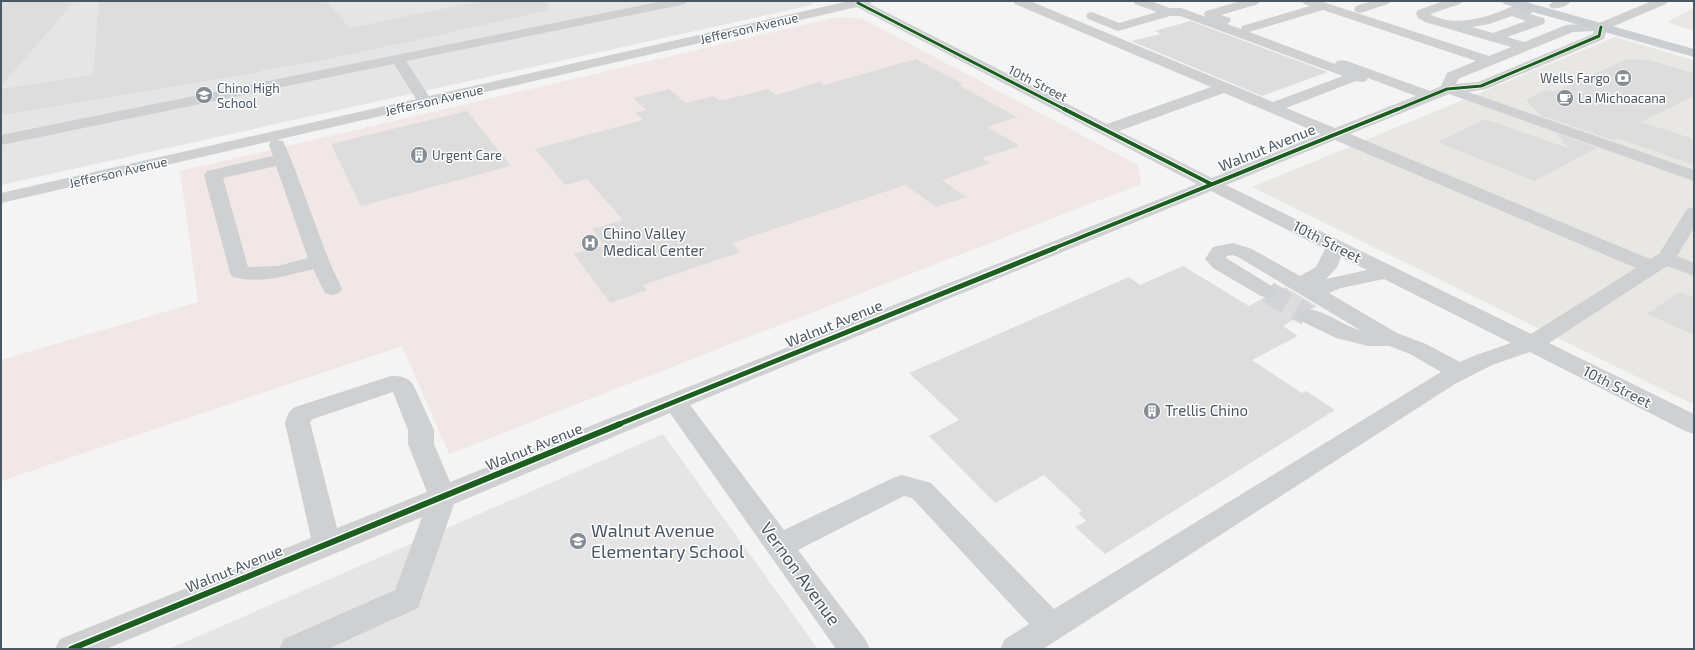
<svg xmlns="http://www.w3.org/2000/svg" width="1695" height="650" font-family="'Exo 2',sans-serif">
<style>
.commercial{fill:#e8e7e3}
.education{fill:#e6e5e6}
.medical{fill:#f1e7e6}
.building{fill:#ddddde}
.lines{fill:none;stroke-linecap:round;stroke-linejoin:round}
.minor-tunnel{stroke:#d2d4d7;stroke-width:22;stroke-dasharray:22 11;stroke-linecap:butt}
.minor{fill:#ced0d2;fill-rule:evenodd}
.major{fill:#caced1;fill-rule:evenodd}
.cycleway-far3-casing{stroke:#fff;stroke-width:4.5}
.cycleway-far2-casing{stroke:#fff;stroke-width:6}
.cycleway-far1-casing{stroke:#fff;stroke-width:8}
.cycleway-casing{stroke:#fff;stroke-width:9}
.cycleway-far3{stroke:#1b5e20;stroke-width:3}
.cycleway-far2{stroke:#1b5e20;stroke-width:4}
.cycleway-far1{stroke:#1b5e20;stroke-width:5}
.cycleway{stroke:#1b5e20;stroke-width:6}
.labels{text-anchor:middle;stroke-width:3;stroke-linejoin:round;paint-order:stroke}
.far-street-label{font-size:13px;fill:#4a5661;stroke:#fff}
.far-poi-label{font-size:13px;fill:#4a5661;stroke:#fff;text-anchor:start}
.street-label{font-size:15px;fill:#4a5661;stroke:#fff}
.poi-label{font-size:15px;fill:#4a5661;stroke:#fff;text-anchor:start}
.near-poi-label{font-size:18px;fill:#4a5661;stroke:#fff;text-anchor:start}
.near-street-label{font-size:18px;fill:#4a5661;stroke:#fff}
</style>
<rect width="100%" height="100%" fill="#f4f4f4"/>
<!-- commercial -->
<path class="commercial" d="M1694,8V31L1669,23L1668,21Z
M1615,37L1694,60V405L1252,187Z"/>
<!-- education -->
<path class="education" d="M1,1H814L812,5L1,185Z
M663,434L818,649H169Z"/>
<!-- medical -->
<path class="medical" d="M838,17L863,19L1138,165L1141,184L449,454L402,346L1,481V360L198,302L180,171Z"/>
<!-- building -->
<path class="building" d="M1,1H75L1,86Z
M99,1H326L350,28L481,1H547L548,10L426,38L314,62L261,70L262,72L1,115V89L93,75Z
M1190,21L1328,72L1262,96L1131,41L1161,34L1155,31Z
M916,59L963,84L959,85L1017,117L987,127L1020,146L982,158L990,163L942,180L966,197L936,207L905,185L732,243L741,252L643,285L647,290L610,303L574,254L604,245L592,229L623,220L587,179L565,185L535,149L643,120L635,113L646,110L633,98L669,89L686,103L713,96L719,100L728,99L768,89L776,95L820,82L824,85Z
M1628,59L1649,60L1694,73V96L1641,122L1694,139V165L1617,138L1613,140L1540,115L1526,100L1545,90L1553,92Z
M467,111L511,166L361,206L331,144Z
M1485,119L1570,149L1556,133L1597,148L1534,181L1438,142Z
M1183,266L1249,306L1263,298L1268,299L1275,297L1279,293V290L1285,287L1317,306L1313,309H1299L1295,314L1296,318L1283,326L1298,336L1252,360L1302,393L1306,391L1335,410L1105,554L1075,527L1086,521L1078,513L1082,511L1044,475L995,503L929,436L959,420L909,373L1129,277L1140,285Z
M1679,292L1694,297V335L1647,314Z"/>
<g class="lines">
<!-- minor-tunnel -->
<path class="minor-tunnel" d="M1268,292L1307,315"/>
<!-- minor -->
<path class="minor" d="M663,1H687L685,4L681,5L406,61L429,96L849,1H872L870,4L1107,124L1211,87L1015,4L1013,1H1030L1273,102L1343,76L1180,16H1170L1118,31L1088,19L1086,16L1088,13L1092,12L1119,23L1157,12L1135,4L1133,1H1150L1170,8H1181L1206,17L1204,14L1206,11L1241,1H1260L1258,4L1221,15L1230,18L1231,21L1227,24L1241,29L1242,26L1310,6L1304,4L1302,1H1320L1489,56L1511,47L1425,22L1418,18L1416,13L1418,10L1444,1H1462L1460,4L1430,14C1453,27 1481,19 1504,10C1512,7 1522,1 1530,3L1536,10L1530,14L1544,18L1545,21L1544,24L1507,37L1524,42L1566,25L1599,23L1652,1H1668L1666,4L1607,29L1604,39L1486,89L1468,92L1694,170V181L1449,94L1350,134L1650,259L1659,254L1687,209L1694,207V228L1677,256L1694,263V276L1667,266L1549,343L1694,414V434L1685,431L1530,352L1492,365L1455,384L1043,649H1000L1005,639L1029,624L912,498L904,496L798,550L865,639L870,649H836L670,413L454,504L418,608L328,649H279L284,639L395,590L422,517L106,649H55L60,639L311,538L285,423L289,412L295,407L391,376C401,376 409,377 414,386L434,430V444L450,482L1197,184L857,7L1,203V193L416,99L394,64L1,145V135ZM1323,10L1476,61L1447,73L1441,86L1430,91L1347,61L1342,60L1337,61L1335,64L1249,32ZM1512,16L1526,21L1493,33L1472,27L1489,24ZM1594,31L1593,34L1478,82L1456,84L1458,79L1573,32ZM1368,78L1416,96L1335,128L1286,108L1356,81L1361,82L1366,81ZM1224,93L1321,134L1212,178L1119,131ZM1335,140L1636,268L1531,334L1226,185ZM1211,191L1325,249L1316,267L1300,276L1252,249L1233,243L1213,247L1205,259L1213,268L1261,296L1268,298L1275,296L1278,292L1275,288L1226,258L1227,256L1232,255L1238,257L1360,330C1340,325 1320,305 1299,310L1296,315L1299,320L1336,338L1368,346H1389L1410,354L1441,372L1054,609L931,483L902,475L893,478L784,530L690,405ZM1341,257L1367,270L1326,279L1337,267ZM1384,279L1511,343L1476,355L1460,362L1426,344L1397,333L1329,293L1341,288ZM393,392L408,430V444L427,492L337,528L310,422L313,419Z
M1372,1H1390L1388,4L1360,13L1356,12L1354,9L1356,6Z
M1554,1H1571C1567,7 1557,9 1551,8L1549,5Z
M277,140L283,141L291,159L329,261L342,289L339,293L332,295L325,293L313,269C287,276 259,284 233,277L230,273L204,175L207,171L273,156L269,145L271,141ZM276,166L308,258L278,266L248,267L223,178Z"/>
<!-- major -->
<path class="major" d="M1502,1H1522L1694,49V57L1504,4Z"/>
<defs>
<path id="cycleway-far3" d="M858,3L1066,110
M1396,110L1447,89L1481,86L1599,36L1601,27"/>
<path id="cycleway-far2" d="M1064,109L1211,184
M1052,249L1398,109"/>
<path id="cycleway-far1" d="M617,425L1055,248"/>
<path id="cycleway" d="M71,649L620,424"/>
</defs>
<!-- cycleway-far3 casing -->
<use href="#cycleway-far3" class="cycleway-far3-casing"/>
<!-- cycleway-far2 casing -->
<use href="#cycleway-far2" class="cycleway-far2-casing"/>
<!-- cycleway-far1 casing -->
<use href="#cycleway-far1" class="cycleway-far1-casing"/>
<!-- cycleway casing -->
<use href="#cycleway" class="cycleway-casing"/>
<!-- cycleway-far3 -->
<use href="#cycleway-far3" class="cycleway-far3"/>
<!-- cycleway-far2 -->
<use href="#cycleway-far2" class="cycleway-far2"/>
<!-- cycleway-far1 -->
<use href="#cycleway-far1" class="cycleway-far1"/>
<!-- cycleway -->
<use href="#cycleway" class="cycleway"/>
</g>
<!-- icons -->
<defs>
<symbol id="bank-disc" viewBox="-11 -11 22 22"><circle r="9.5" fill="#868d94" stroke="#fff"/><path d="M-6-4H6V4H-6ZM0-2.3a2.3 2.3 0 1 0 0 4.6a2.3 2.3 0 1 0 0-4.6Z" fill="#fff"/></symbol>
<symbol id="school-disc" viewBox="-11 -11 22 22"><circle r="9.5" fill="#868d94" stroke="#fff"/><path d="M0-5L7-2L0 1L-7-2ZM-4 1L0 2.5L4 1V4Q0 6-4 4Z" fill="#fff"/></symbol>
<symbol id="cafe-disc" viewBox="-11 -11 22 22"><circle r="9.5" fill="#868d94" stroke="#fff"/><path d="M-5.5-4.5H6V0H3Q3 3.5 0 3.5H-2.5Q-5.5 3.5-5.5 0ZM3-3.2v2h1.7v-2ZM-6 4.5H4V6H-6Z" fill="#fff"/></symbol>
<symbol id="building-disc" viewBox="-11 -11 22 22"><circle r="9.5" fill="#868d94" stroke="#fff"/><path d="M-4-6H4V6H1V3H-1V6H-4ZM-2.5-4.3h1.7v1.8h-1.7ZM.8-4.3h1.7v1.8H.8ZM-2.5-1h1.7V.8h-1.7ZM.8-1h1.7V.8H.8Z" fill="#fff"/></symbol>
<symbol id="hospital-disc" viewBox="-11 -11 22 22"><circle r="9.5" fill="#868d94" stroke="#fff"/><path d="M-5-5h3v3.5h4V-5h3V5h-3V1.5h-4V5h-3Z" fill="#fff"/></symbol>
</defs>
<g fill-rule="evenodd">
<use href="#bank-disc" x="1613" y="68" width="20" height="20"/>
<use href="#school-disc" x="194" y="85" width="20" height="20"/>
<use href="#cafe-disc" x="1555" y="88" width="20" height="20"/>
<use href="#building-disc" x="409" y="145" width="20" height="20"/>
<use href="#hospital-disc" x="580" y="233" width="20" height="20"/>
<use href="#building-disc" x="1142" y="401" width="20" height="20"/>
<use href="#school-disc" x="568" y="531" width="20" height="20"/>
</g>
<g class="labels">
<!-- far-street labels -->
<g class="far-street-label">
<text transform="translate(749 28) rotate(-13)" y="5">Jefferson Avenue</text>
<text transform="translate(1038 83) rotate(27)" y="5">10th Street</text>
<text transform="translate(434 100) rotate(-13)" y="5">Jefferson Avenue</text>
<text transform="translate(118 172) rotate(-13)" y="5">Jefferson Avenue</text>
</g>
<!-- far-poi labels -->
<g class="far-poi-label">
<text x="1610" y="83" text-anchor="end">Wells Fargo</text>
<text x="217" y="93">Chino High<tspan x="217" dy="15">School</tspan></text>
<text x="1578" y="103">La Michoacana</text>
<text x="432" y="160">Urgent Care</text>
</g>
<!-- street labels -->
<g class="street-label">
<text transform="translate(1267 148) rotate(-22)" y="5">Walnut Avenue</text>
<text transform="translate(1327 242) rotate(27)" y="5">10th Street</text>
<text transform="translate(834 324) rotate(-22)" y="5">Walnut Avenue</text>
<text transform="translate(1617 387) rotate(27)" y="5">10th Street</text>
<text transform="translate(534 447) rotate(-22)" y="5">Walnut Avenue</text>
<text transform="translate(234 569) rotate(-22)" y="5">Walnut Avenue</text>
</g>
<!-- poi labels -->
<g class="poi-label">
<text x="603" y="239">Chino Valley<tspan x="603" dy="17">Medical Center</tspan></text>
<text x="1165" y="416">Trellis Chino</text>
</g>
<!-- near-poi labels -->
<g class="near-poi-label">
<text x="591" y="537">Walnut Avenue<tspan x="591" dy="21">Elementary School</tspan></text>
</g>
<!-- near-street labels -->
<g class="near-street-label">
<text transform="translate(800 574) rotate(54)" y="6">Vernon Avenue</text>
</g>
</g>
<!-- border -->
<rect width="1695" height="650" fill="none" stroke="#4a5661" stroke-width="4"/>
</svg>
